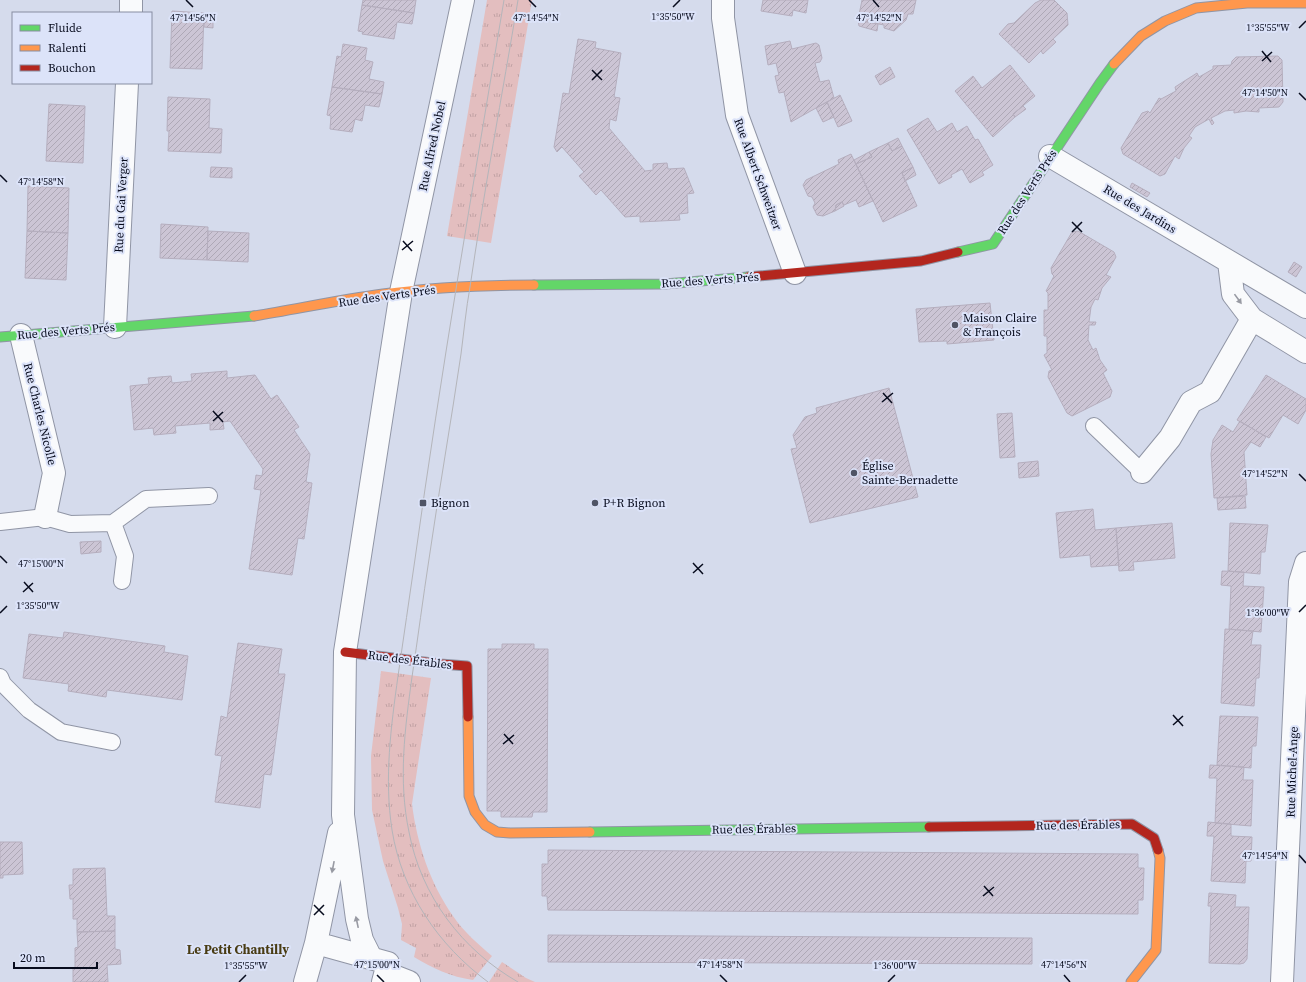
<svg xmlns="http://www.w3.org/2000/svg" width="1306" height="982" font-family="'Source Serif 4',serif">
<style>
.grass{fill:url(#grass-tufts)}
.building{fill:url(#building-hatch);stroke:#b5aebe}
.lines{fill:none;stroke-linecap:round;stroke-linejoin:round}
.lane-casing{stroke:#9095a5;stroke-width:18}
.street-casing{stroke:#9095a5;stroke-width:24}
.fast-casing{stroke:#9095a5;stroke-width:11}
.slow-casing{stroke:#9095a5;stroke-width:11}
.jam-casing{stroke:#9095a5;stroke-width:11}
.lane{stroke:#f9fafc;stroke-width:16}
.street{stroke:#f9fafc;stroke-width:22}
.fast{stroke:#63d668;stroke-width:9}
.slow{stroke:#ff974d;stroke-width:9}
.jam{stroke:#b3261e;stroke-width:9}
.tram{stroke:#b4b5ba;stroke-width:1}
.oneway{fill:#989aa3}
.ticks{fill:none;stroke:#070b1d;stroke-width:1.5}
.poi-dot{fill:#4f5465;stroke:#dce3f9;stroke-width:1.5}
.labels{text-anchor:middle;stroke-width:4;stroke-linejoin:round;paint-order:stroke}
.street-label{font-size:12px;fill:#070b1d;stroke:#dce3f9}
.poi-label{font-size:12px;fill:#070b1d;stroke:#dce3f9;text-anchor:start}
.neighbourhood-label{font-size:13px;font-weight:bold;fill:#493c13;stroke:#dce3f9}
.ticks-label{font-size:10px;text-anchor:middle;fill:#070b1d;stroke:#dce3f9;stroke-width:4;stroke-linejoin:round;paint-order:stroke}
</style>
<defs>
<pattern id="grass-tufts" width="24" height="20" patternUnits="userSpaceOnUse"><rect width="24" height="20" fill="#e3bebf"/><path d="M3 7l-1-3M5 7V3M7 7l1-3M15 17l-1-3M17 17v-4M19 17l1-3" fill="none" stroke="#c1a2a4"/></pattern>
<pattern id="building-hatch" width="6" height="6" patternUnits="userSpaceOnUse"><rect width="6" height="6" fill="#ccc5d5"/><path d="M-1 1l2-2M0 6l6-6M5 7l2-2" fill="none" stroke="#aea8b6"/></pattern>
</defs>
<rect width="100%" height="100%" fill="#d5dbec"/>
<!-- grass -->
<path class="grass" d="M487,0H532L491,243L447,236Z
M381,671L431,678L412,804C417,844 430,883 453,916C463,931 478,944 492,956L473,980C451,977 432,968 414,957L416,948L401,940L402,924L398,908L383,861L372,810L371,756Z
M502,962L526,978L535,982H489Z"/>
<!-- building -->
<path class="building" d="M363,0H416L414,13L362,5Z
M763,0H808L806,13L793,10L792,16L761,11Z
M862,0H916L913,14H908L906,20L894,31L884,28V25L858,20Z
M1041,0H1054L1067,13L1068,25L1053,39L1056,42L1043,54L1041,51L1029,63L999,34L1008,24L1014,23L1035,3Z
M362,5L414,13L412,24L397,22L394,39L362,34L363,32L358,31Z
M172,11L204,13L202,69L170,68Z
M204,13H213V28L204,27Z
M858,20L878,24L877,31L859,26Z
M578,39L596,42L595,48L621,53L614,97L620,98L616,121L610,119L609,128L645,171L653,170V164L667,163L668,169L684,168L694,193L687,194L688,213L679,214L680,220L640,222V216L625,217L601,190L596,195L579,176L584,172L562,147L557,152L554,147L563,93L569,94Z
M790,41L792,49L816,43L819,45L822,58L820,62L815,63L820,82L829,80L834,98L791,122L784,92L779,93L775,76L779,75L776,63L768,65L765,46Z
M343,44L367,48L365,60L373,62L369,79L384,82L382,94L332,87L337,56L341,57Z
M1278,56L1282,60L1283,102L1279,107L1259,108V112L1246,111L1234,113V110L1225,111L1211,118L1214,123L1212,125L1209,119L1195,127L1189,136L1192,138L1184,148L1179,159L1175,156L1165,174L1160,176L1123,154L1121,148L1142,113L1148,111L1150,113L1159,98L1161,99L1176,91L1175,87L1197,73L1199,77L1213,69V66L1231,65L1232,61L1236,57Z
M1010,65L1035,96L1013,114L1015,117L993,137L955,91L973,76L982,88Z
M890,67L895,77L880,85L875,76Z
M332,87L382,94L379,107L365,105L362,121L355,119L352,132L330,129L331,116L327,115Z
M840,95L852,121L838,127L827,102Z
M168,97L210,99L209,128L222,129L221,153L168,151L169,131H167Z
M827,102L834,117L823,122L816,108Z
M49,104L85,106L83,163L46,161Z
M1023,106L1026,109L1015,117L1013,114Z
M928,118L937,132L952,123L957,132L967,126L975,140L978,139L993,165L982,172L984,175L970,183L962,169L951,175L952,177L939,184L907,130Z
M898,138L902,146L892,151L888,143Z
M888,143L892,151L902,146L913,167L902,173L917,206L883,222L856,164L872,157L869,152Z
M869,152L872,157L856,164L854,160Z
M851,154L873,201L859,207L856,200L844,205L842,202L836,205L835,211L823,216L817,215L813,207L815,203L812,197L808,196L803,185L806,180L839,164L838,160Z
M211,167L232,168V178L210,177Z
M913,167L916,175L905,181L902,173Z
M1132,183L1150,193L1147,197L1130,187Z
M28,186L69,188L68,233L27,231Z
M842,202L844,206L835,211L836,205Z
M161,224L208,227L207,260L160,258Z
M27,231L68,233L66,280L25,278Z
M208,231L249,233L248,262L207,260Z
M1078,231L1114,252L1116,257L1106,275L1111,277L1102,288L1098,300L1095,299L1091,307L1089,322H1096L1095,325H1089L1088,340L1093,350L1096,348L1100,360L1107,370L1103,373L1112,391L1110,397L1072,416L1067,413L1048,377L1049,371L1052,370L1044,355L1047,353V336H1044V310H1048V293L1046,291L1054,276L1052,274L1051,268L1072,232Z
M1294,262L1302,267L1296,277L1288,272Z
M990,303L994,340L947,344V341L919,342L916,309Z
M227,371V378L255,375L271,399L277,395L299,427L294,430L310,454L306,482L312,483L304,539L298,538L292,575L249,569L261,490L254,489L256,475L262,476L263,469L230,421L223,422L224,429L210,430V423L175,426L176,433L154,435L153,428L134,430L130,386L149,384L148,378L171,376L172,383L192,381L191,374Z
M1266,375L1306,399V410L1298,424L1283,415L1269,438L1237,420Z
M889,388L918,497L810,523L791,449L797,448L793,435L805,417L817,413L816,408Z
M1012,413L1015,457L1000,458L997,414Z
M1240,421L1266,437L1260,447L1251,442L1244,452L1247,495L1214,498L1211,454L1213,440L1222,425L1233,432Z
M1038,461L1039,476L1019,478L1018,463Z
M1245,496L1246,508L1218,510L1217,498Z
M1093,509L1095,530L1116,528L1119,565L1091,567L1090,555L1060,558L1056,513Z
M1172,523L1175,558L1133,562L1134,570L1119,571L1116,528Z
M1230,523L1268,525L1265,552H1261L1260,574L1228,571Z
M101,541V552L81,554L80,542Z
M1222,571L1244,572L1243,586L1264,587L1261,632L1229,629L1231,586L1221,585Z
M1225,629L1253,631L1251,645H1261L1259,678H1256L1254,706L1221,703Z
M64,632L165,646L164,652L188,656L182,700L107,690L106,697L68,691L69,684L23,678L29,634L63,638Z
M238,643L282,649L278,674H285L271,775L264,774L260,808L215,802L222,756L215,755L221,716L227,718Z
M502,644H534V649H548L547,812H533L532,817H501V811H487L488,649H502Z
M1220,716L1258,717L1256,746H1252L1251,768L1217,765Z
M1210,765L1244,767L1243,780H1253L1251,826L1215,823L1217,778H1209Z
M1208,822L1231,824V836L1252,837L1251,861H1246L1245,883L1211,881L1214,836H1207Z
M0,842H22L23,874L3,875V878H0Z
M548,850L1138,854V868H1144L1143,900H1138V914L548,910L547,896H542V864H548Z
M105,868L107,916H115V931L77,932V919H73V899H70L69,885H73V869Z
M1209,893L1236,895L1235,907H1249L1247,959L1244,963L1240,964L1209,963L1211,906H1208Z
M115,931V949L120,950L121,964L107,965L108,982H73V968H75V948L78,947L77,932Z
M548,935L1032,938V964L548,962Z"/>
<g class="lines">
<defs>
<path id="lane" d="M1094,426L1142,472
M0,522L45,517L70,524L113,523L146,499L209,496
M113,523L125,556L122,581
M0,677L3,684L29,710L61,732L112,742"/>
<path id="street" d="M723,0V18L737,115L795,273
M131,13V0
M1050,156L1306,307
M1229,262L1233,294L1252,319L1306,352
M115,327L127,83
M21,335L54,473L45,517
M1142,472L1170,438L1191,402L1210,392L1252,319
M316,943L339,833
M371,958L362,940L357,919L343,815L345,652L401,292L463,0
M386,973L409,982
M305,982L316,943L388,963L383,982
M1282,982L1300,582L1306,563"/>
<path id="fast" d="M958,252L993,244L1100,83L1114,64
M534,285L665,284L748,277
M0,337L254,316
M590,832L929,827"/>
<path id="slow" d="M1114,64L1141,36L1165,21L1196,8L1247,3H1306
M254,316C297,309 339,300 383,294C433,287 483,285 534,285
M468,717L469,796L475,812L485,825L497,832L510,833L590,832
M1131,982L1156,950L1160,858L1158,850"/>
<path id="jam" d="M748,277L921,261L958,252
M345,652L440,664L467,666L468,717
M929,827L1132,824L1154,838L1158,850"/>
</defs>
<!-- lane casing -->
<use href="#lane" class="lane-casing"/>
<!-- street casing -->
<use href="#street" class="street-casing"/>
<!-- fast casing -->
<use href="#fast" class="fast-casing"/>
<!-- slow casing -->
<use href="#slow" class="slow-casing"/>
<!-- jam casing -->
<use href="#jam" class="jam-casing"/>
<!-- lane -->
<use href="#lane" class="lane"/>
<!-- street -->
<use href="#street" class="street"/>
<!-- fast -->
<use href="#fast" class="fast"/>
<!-- slow -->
<use href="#slow" class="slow"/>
<!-- jam -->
<use href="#jam" class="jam"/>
<!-- tram -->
<path class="tram" d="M518,0C502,96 484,191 470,287C466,309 464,331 461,354C451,422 439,490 429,559C423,598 418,637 412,677C405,728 398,780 409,832C421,896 462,950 518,982
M488,982C438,945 402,892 392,830C384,778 391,727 398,676C404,637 409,598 415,559C441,372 473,186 504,0"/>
</g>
<!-- one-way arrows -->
<defs><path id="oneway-solid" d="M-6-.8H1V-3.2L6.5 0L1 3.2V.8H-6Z"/></defs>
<g class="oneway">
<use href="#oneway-solid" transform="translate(1238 299) rotate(54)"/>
<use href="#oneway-solid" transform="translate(333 867) rotate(101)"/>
<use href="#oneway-solid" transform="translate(357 922) rotate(-102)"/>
</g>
<!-- ticks -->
<path class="ticks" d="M186,0L193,7M529,0L536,7M873,0L879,7M673,7L680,0M1299,28L1306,21M1262,51L1271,62M1262,61L1272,52M592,70L602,80M592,80L602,70M1299,93L1306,100M0,175L7,182M1072,222L1082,232M1072,232L1082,222M403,241L412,251M402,250L413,241M883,393L892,403M882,402L893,393M213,411L223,422M213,421L223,412M1299,474L1306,481M0,556L7,563M693,563L703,574M693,573L703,564M24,582L33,592M23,592L33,583M1299,612L1306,605M0,613L7,606M1173,715L1183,726M1173,725L1183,716M504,734L513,744M503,744L514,735M1299,855L1306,863M984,886L993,896M983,896L994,887M314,905L324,915M314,915L324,905M377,975L384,982M720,975L727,982M1064,975L1070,982M239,982L246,975M888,982L895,975"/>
<!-- markers -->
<g class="poi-dot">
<circle cx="955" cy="325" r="4"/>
<circle cx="854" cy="473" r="4"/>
<rect x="419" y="499" width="8" height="8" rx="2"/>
<circle cx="595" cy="503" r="4"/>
</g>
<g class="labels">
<!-- street labels -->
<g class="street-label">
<text transform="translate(432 146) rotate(-78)" y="4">Rue Alfred Nobel</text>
<text transform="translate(758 174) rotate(70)" y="4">Rue Albert Schweitzer</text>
<text transform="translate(1027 192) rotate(-57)" y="4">Rue des Verts Prés</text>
<text transform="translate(121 205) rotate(-87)" y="4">Rue du Gai Verger</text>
<text transform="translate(1140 209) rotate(31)" y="4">Rue des Jardins</text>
<text transform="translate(710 280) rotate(-4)" y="4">Rue des Verts Prés</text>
<text transform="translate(387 296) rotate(-8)" y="4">Rue des Verts Prés</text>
<text transform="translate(66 331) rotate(-5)" y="4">Rue des Verts Prés</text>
<text transform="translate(40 414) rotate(76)" y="4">Rue Charles Nicolle</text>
<text transform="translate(410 660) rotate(7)" y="4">Rue des Érables</text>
<text transform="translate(1292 772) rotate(-88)" y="4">Rue Michel-Ange</text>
<text transform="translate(1078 825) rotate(-1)" y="4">Rue des Érables</text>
<text transform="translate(754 829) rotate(-1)" y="4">Rue des Érables</text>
</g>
<!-- poi labels -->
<g class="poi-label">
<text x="963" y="322">Maison Claire<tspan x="963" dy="14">&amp; François</tspan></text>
<text x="862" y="470">Église<tspan x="862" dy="14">Sainte-Bernadette</tspan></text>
<text x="431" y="507">Bignon</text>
<text x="603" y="507">P+R Bignon</text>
</g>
<!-- neighbourhood labels -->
<g class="neighbourhood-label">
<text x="238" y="954">Le Petit Chantilly</text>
</g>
</g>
<g class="ticks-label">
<text x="673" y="20">1°35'50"W</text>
<text x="193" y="21">47°14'56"N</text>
<text x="536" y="21">47°14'54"N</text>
<text x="879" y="21">47°14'52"N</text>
<text x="1268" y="31">1°35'55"W</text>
<text x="1265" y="96">47°14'50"N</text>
<text x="41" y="185">47°14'58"N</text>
<text x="1265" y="477">47°14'52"N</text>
<text x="41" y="567">47°15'00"N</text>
<text x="38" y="609">1°35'50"W</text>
<text x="1268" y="616">1°36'00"W</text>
<text x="1265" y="859">47°14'54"N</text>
<text x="377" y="968">47°15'00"N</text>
<text x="720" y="968">47°14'58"N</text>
<text x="1064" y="968">47°14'56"N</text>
<text x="246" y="969">1°35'55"W</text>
<text x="895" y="969">1°36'00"W</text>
</g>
<!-- legend -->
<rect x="12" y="12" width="140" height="72" fill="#dce3f9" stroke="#878da1"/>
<rect x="20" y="25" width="20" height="6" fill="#63d668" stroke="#878da1"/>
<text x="48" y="32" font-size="12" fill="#070b1d">Fluide</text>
<rect x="20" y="45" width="20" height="6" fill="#ff974d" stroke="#878da1"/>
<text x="48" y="52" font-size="12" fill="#070b1d">Ralenti</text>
<rect x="20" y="65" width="20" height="6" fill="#b3261e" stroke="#878da1"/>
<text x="48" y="72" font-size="12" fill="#070b1d">Bouchon</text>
<!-- scale -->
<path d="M14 962v6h83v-6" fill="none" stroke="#070b1d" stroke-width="2"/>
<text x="20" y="962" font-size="12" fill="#070b1d" stroke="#dce3f9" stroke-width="3" paint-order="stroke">20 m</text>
</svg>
